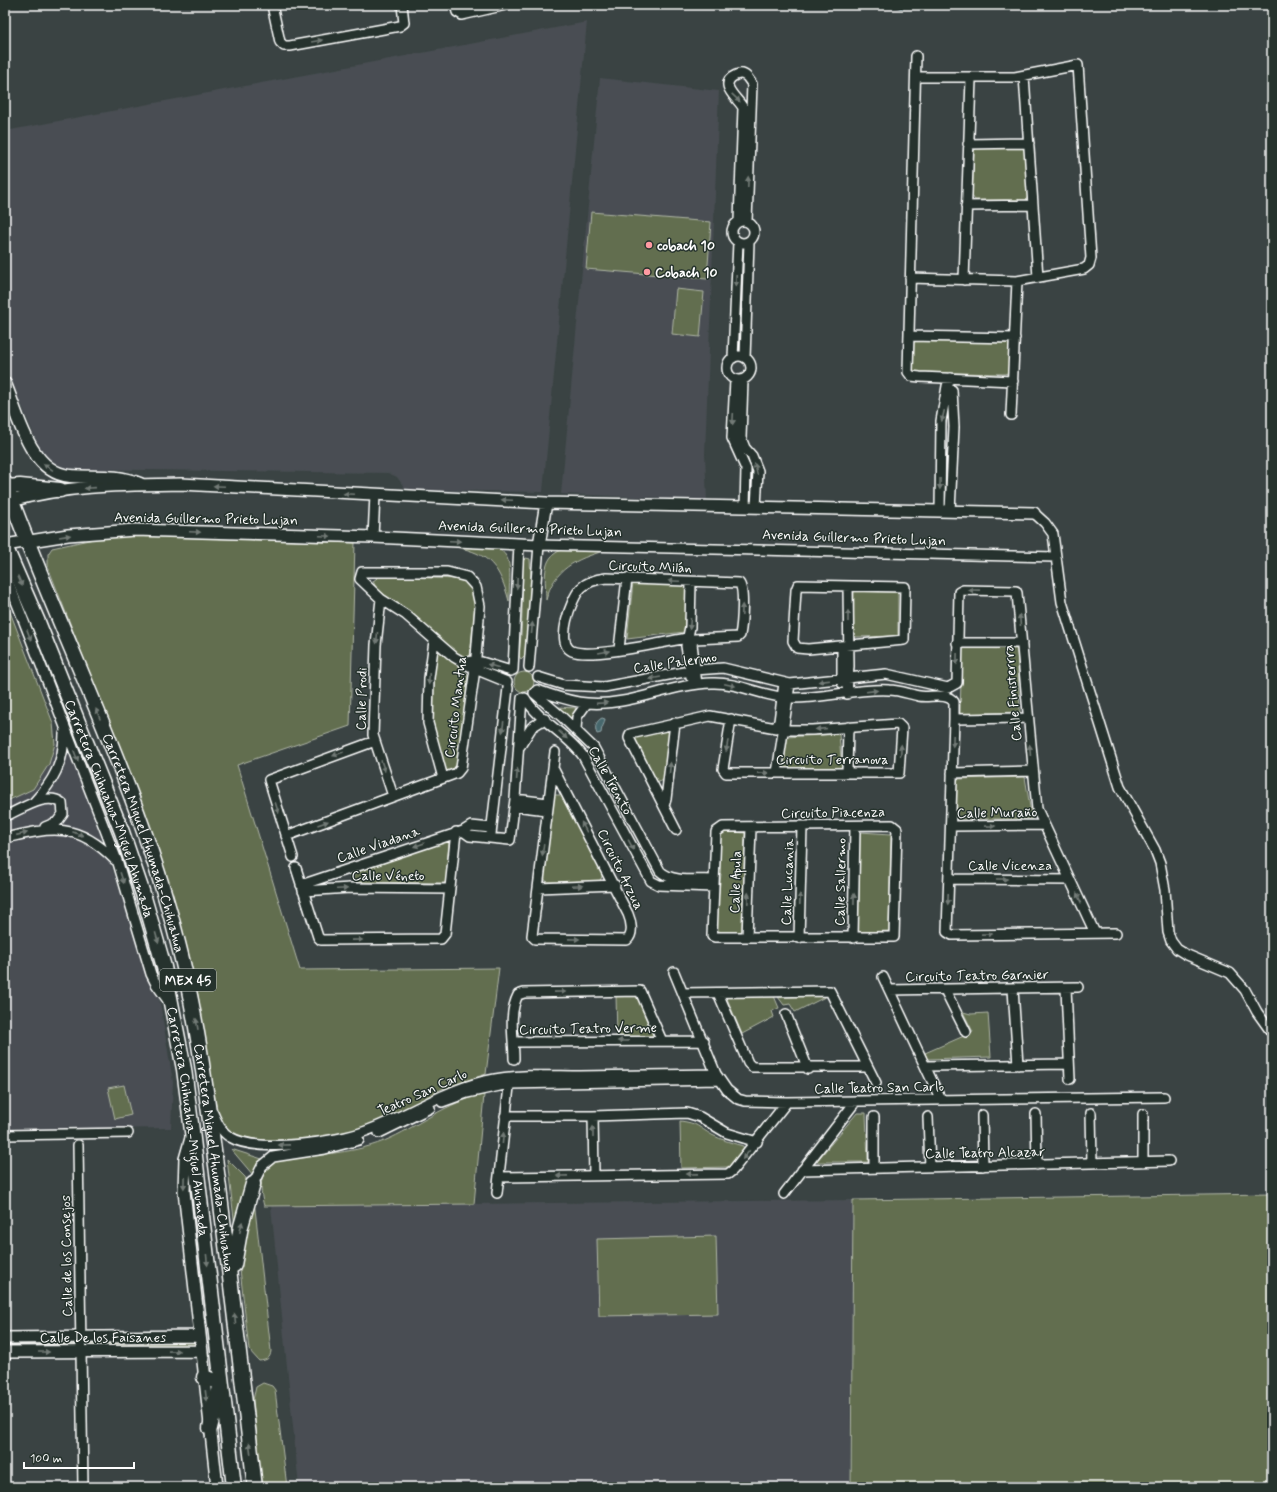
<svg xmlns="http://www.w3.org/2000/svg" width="1277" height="1492" font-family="Mynerve,sans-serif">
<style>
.built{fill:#484e52}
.green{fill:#626e4f;stroke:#b0b6a7}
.water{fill:#47686d;stroke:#91a4a7}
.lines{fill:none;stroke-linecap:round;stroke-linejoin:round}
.stream{stroke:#91a4a7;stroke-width:2}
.minor-casing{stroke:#fff;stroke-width:12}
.tertiary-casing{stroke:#fff;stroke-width:14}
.secondary-casing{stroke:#fff;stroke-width:15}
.primary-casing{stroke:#fff;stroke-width:17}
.minor{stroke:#26332d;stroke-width:9}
.tertiary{stroke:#26332d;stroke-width:11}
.secondary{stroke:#26332d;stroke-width:12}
.primary{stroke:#26332d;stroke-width:14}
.oneway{fill:#727a76}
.poi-dot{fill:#ff9aa2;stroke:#26332d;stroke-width:1.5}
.labels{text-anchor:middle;stroke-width:3;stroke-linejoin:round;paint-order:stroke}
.shield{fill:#26332d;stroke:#bec2c0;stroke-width:1}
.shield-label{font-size:13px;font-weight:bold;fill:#fff}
.poi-label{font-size:14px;font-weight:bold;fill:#fff;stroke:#26332d;text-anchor:start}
.street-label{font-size:14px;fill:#fff;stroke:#26332d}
</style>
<rect width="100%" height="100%" fill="#3a4343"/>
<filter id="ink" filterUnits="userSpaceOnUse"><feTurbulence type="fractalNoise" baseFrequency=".025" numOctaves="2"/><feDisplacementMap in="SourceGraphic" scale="8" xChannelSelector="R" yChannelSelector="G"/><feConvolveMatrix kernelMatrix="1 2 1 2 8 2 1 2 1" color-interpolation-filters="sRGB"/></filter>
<g filter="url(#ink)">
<!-- built -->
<path class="built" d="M587,22L543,492L406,490L397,477L388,473L64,469L53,465L45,457L38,445L5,365V131Z
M600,78L719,91L705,454L707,500L561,494Z
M66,739L160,1002L173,1082L171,1128L5,1130V802L13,800L49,764L55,744Z
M853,1200L850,1487H299L271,1206Z"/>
<!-- green -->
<path class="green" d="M1019,147L1024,149L1028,196L1026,200H975L972,196L974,151L977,148Z
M591,212L711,222L707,279L586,269Z
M676,289L704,292L700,337L672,334Z
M917,340L1007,343L1010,344L1008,373L1004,374L916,372L911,369L913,341Z
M112,535L355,543L350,726L237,765L300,970L499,968L486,1074L442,1089L397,1113L372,1124L348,1132L318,1138L273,1140L249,1139L236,1136L222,1123L216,1105L197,990L158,848L48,567V554L52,548Z
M475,545C518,545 509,568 509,601C500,568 490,553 455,547Z
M562,550L604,551C576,559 554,569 546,600C546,581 540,557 562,550Z
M526,558L530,559L531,580L525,655L521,659L519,656C523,624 522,593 523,561Z
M380,576L458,579L470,585L476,595L470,656L464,658L376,588L373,581Z
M633,582L688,586L684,632L627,639Z
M854,591L898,592V636L853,637Z
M5,599L53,723L55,744L49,764L33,789L5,802Z
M962,648L1017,649L1020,712L960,714Z
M439,652L468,674L459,758L454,770L448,771L443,768L430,723L434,655Z
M514 682a10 10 0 1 1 20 0a10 10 0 1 1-20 0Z
M558,707L576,708L571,719Z
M666,729L670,734L664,780L656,783L634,740L636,735Z
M839,734L842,770L783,769L786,737Z
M1025,777L1032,819H957L956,779Z
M554,795H562L603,874L600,881L547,882L544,878Z
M724,831L745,833L742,932C732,935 724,934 715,929L721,874L715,870L720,836Z
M860,832L891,834L889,931L858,932Z
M449,841L446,883L355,882L352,878L356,872Z
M616,995L637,996L653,1036L617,1037Z
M726,996H774L779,1008L772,1011L774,1017L742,1034Z
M827,996L795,1012L790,1004L784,1005L778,997Z
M963,1012L971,1014L988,1013L991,1057L927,1059L925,1053L973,1032Z
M124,1085L131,1115L115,1119L108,1088Z
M484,1095L474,1204L264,1206C259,1187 259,1171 277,1159C314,1154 349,1155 384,1141C418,1127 447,1101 484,1095Z
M857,1113H866L868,1162H816Z
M680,1121C698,1123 698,1127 712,1135C722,1140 732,1143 743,1146L744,1150L729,1167L681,1168Z
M231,1149L262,1159L253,1175Z
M227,1159L245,1177L249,1185L236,1236Z
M1272,1194V1487H851L853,1200Z
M254,1200L271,1351C270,1359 267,1360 259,1361L249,1350L239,1260Z
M716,1236L718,1314L599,1316L597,1239Z
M195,1341V1346L90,1348V1343Z
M76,1342V1348L5,1349V1343Z
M263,1383L272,1386L275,1390L287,1487H262L253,1400L256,1387Z"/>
<!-- water -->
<path class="water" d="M602,718L605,719C605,724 601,727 601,733L597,734C594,727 596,721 602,718Z"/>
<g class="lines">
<!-- stream -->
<path class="stream" d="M893,5L901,8L916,5"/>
<defs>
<path id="minor" d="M272,5L280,42L284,46H290L400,26L404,23L402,5
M455,5L457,12L462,15L506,5
M916,56L908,372L911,376L920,377L1013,381
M1024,76L1038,277
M968,144L1029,143
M966,206L1033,205
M732 232a11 11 0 1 1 22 0a11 11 0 1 1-22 0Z
M739,221L743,108C739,99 716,84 736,75C740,73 744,74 747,77L752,84L747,221
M910,278L1017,281L1084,269L1089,265L1091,258L1078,65L1015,77H916
M964,280L971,79
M909,336L1015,338
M727 368a12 12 0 1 1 24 0a12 12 0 1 1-24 0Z
M733,358L738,242
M745,358L749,242
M735,380L732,438L746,469L745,507
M743,380L741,438L745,448L752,456L758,471L756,507
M1011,415L1017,281
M940,511L941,421L947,386L951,378
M950,511L954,427L952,390
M1034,513L1045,523L1053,534L1062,602L1120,787L1155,850L1160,863L1165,890L1168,932L1171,941L1177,949L1185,954L1230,973L1245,990L1257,1012L1272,1033
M373,537L375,495
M5,573L118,863L151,974L156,984L169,1002
M691,582L690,627L686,646L691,677
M798,585L905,587L904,640L808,649L797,648L793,641L796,590Z
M381,599L376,645L373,735L393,796
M687,638C664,642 591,659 572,651C555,644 571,598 581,588C588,581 597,579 606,578L739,583C745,589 742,625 740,635L738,637L694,639L692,644L697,684
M434,641L429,678L428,723L443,778
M957,643H1022
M842,647V683
M619,649L627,578
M471,661L475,660L511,671
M529,667L539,545L1056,557
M513,670L519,544
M538,677L564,685L604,687L695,670L723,668L790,684L886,674L948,688L957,683L959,592L963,590L1016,591L1017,593L1037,809L1095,933
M537,690C553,695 569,702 587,703C629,707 670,684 712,683C739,682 763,697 790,698C823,699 856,688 889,690C899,690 909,694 919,696C929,698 947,692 954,702V719L947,932L952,935L1116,933
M534,693L562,717L594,748L660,871C672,883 697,879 713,880
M847,694L849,666L848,586
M525,698C539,721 567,734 583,756L651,881L659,885L713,887
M731,719L723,769L726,773H899L902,728L898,724L812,730H784
M954,719L1028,718
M576,729L577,717L587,703
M520,746L532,727L545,719
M554,770L628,914C631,921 634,934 627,940L535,939L532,936L555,752
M777,773L790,684
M847,773L848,727
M952,773L1032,771
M515,799L548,803
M34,802C53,782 64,762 64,734
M514,806L547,810
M664,806L666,799L675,723
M5,816C21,810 46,791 62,803L63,814L57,822L45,827
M892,825L897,829L894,937H715L712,936L716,832L723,827Z
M951,826L1043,825
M676,830L629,738L630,734L710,716L776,728L779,721L784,683
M463,831L470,836L510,840L515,799L522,698
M491,834L508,688
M286,836L457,773L461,768L475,669L480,606L476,587L467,577L447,572H362L360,579L381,599L406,615L454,657L475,669L507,682
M5,838C53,827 77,822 115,860
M293,857L269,780L375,741
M296,868L318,937L321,940L441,939L445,934L456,832
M949,879L1070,880
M301,885L463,831L471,826L491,828
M538,888L615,885
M303,891L350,888L450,889
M747,937L751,828
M799,938L802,827
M853,938L855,826
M674,972L716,1074L727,1090L738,1099L745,1101L787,1102L1164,1097
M883,977L941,1100
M1066,988L1070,1079
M1013,989L1018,1065
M889,990L1078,987
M945,990L966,1032
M683,993L830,991L876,1083
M718,993L748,1063L752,1067H868
M786,1014L808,1069
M514,1042L704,1041
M514,1059C514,1039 508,1014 518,995L524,993L640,991L662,1041
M925,1066L1069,1064
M442,1102L467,1093L509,1084L719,1080
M213,1113C217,1122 221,1132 230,1137C258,1154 337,1142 366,1131C410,1115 448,1087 495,1079C523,1074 552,1076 580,1076C625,1075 671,1075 716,1074
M1091,1113L1092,1163
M1036,1114L1037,1165
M1143,1114V1162
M982,1115L983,1166
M505,1116H593L687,1113L700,1117L727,1133L757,1142
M593,1116L594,1175
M874,1117V1168
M928,1117L930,1167
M379,1133L430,1108
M5,1135L128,1133
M78,1145L83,1487
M802,1170L1169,1161
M499,1177L728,1174L733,1170L787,1102
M253,1184L262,1166L273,1157L325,1149L359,1140
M497,1193L510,1078
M784,1194L856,1101"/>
<path id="tertiary" d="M11,501C66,485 124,485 181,484L546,503L1034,513
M5,545L68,535L135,530L373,537L539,545L546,503
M191,1138L185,1159L184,1191L217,1487
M5,1338L199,1336
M5,1352L201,1351"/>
<path id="secondary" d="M5,384C18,415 30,473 70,476C96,478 115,474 140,484"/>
<g id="primary">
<path id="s1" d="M5,483C61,637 138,784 178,943C197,1016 206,1090 216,1165C230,1272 242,1380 255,1487"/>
<path d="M6,487L20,486L60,490"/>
<path id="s2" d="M5,546L38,622L122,832L143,894L164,967L184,1069L192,1131L234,1487"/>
<path d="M234,1265L241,1226L253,1184"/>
<path d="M204,1377L221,1383L210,1428"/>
</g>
</defs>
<!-- minor casing -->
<use href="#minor" class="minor-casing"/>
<!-- tertiary casing -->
<use href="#tertiary" class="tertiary-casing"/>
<!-- secondary casing -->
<use href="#secondary" class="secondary-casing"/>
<!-- primary casing -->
<use href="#primary" class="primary-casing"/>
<!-- minor -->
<use href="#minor" class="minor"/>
<!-- tertiary -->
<use href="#tertiary" class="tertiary"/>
<!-- secondary -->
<use href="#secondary" class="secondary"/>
<!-- primary -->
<use href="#primary" class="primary"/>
</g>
<!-- one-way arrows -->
<defs><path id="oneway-solid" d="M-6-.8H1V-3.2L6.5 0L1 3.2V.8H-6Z"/></defs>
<g class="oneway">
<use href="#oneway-solid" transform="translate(317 41) rotate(-10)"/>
<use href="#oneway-solid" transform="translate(736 98) rotate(44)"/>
<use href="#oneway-solid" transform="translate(748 182) rotate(-88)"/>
<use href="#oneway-solid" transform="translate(736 281) rotate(92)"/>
<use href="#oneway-solid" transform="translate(943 416) rotate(103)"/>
<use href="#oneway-solid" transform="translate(733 419) rotate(93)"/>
<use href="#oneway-solid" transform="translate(48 467) rotate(-145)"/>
<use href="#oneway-solid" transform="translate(756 469) rotate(-103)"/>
<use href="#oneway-solid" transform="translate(940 484) rotate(91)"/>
<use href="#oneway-solid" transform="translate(219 486) rotate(-177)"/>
<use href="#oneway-solid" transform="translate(90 488) rotate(176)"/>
<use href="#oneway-solid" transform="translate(349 494) rotate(-177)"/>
<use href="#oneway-solid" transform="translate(507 500) rotate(-178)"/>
<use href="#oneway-solid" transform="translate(195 532) rotate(2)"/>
<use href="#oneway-solid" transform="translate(65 536) rotate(-9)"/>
<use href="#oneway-solid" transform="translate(325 536) rotate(2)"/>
<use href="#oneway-solid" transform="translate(455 541) rotate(3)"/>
<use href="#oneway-solid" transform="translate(20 581) rotate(67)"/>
<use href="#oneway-solid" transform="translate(674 581) rotate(-177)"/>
<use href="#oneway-solid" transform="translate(517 583) rotate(92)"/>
<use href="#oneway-solid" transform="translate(974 590) rotate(-179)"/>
<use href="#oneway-solid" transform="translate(742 610) rotate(-88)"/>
<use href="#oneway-solid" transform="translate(848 616) rotate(-90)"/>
<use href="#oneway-solid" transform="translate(1020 620) rotate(-95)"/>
<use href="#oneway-solid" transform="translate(690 624) rotate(95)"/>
<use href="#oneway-solid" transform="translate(532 628) rotate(-85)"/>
<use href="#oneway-solid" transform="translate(29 635) rotate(69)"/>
<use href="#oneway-solid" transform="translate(377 638) rotate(95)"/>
<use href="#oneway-solid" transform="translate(604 652) rotate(-10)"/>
<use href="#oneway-solid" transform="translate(957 659) rotate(91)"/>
<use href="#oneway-solid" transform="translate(493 666) rotate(-163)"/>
<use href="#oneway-solid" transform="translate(655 678) rotate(170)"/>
<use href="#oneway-solid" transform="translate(429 679) rotate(93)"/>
<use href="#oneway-solid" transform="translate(824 681) rotate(173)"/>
<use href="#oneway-solid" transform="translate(730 685) rotate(12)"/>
<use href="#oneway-solid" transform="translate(872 691) rotate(-7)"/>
<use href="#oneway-solid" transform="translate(602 703) rotate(-4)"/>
<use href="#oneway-solid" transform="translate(98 714) rotate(-112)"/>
<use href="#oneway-solid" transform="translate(503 727) rotate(97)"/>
<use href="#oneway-solid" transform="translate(821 729) rotate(175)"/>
<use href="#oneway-solid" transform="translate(563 735) rotate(43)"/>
<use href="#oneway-solid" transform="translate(953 741) rotate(92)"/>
<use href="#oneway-solid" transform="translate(727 746) rotate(100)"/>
<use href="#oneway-solid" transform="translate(901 750) rotate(-87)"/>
<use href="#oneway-solid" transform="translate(1030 750) rotate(-94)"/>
<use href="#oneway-solid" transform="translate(338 754) rotate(160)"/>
<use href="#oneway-solid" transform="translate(76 756) rotate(69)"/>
<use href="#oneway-solid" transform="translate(383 766) rotate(71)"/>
<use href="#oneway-solid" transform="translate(670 768) rotate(-84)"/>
<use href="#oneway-solid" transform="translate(763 773) rotate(-1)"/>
<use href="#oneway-solid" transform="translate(517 774) rotate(-86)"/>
<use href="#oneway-solid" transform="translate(277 808) rotate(72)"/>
<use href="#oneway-solid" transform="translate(323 823) rotate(-20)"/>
<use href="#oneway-solid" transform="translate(990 826) rotate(-1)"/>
<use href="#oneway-solid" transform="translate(584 827) rotate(-118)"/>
<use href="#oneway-solid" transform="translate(22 834) rotate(-13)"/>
<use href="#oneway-solid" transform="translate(78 834) rotate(21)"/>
<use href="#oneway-solid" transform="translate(419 845) rotate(161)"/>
<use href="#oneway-solid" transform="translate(631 845) rotate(62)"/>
<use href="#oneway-solid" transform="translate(543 850) rotate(97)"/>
<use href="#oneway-solid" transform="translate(122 878) rotate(72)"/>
<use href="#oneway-solid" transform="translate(1002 879)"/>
<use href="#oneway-solid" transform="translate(577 886) rotate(-2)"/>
<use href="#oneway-solid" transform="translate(342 889) rotate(-3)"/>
<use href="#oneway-solid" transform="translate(748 898) rotate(-88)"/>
<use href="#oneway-solid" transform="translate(1079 898) rotate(-115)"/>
<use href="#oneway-solid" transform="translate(800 899) rotate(-88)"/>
<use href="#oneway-solid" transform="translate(854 899) rotate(-89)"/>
<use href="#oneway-solid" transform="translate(948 899) rotate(92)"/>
<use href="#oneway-solid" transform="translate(987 934) rotate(-1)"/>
<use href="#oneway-solid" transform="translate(157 938) rotate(74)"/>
<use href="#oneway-solid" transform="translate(574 939) rotate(1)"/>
<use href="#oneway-solid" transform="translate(357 940) rotate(-1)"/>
<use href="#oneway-solid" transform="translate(560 992) rotate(-1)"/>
<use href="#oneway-solid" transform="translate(197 1024) rotate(-100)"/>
<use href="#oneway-solid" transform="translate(623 1041) rotate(179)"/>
<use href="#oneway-solid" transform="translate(593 1132) rotate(-90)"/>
<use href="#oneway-solid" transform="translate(503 1138) rotate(-84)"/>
<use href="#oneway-solid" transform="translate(284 1145) rotate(179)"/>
<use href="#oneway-solid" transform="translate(746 1155) rotate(129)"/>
<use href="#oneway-solid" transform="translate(692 1174) rotate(179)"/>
<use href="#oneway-solid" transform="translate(562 1176) rotate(179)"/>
<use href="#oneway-solid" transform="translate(184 1183) rotate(91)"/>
<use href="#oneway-solid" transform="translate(241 1227) rotate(-78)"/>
<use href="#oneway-solid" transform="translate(207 1260) rotate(84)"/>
<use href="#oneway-solid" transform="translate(235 1319) rotate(-96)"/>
<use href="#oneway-solid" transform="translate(174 1351) rotate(-1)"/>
<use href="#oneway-solid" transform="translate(44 1352)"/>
<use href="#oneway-solid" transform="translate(206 1396) rotate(83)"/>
<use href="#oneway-solid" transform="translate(250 1448) rotate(-97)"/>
</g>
</g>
<!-- markers -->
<g class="poi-dot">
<circle cx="649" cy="245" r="4"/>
<circle cx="647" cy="272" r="4"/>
</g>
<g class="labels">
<!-- shield labels -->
<rect class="shield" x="160" y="969" width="56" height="22" rx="3"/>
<g class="shield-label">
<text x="188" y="985">MEX 45</text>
</g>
<!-- poi labels -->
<g class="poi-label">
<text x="657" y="250">cobach 10</text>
<text x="655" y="277">Cobach 10</text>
</g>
<!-- street labels -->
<g class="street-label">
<text transform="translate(206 518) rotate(1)" y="5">Avenida Guillermo Prieto Lujan</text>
<text transform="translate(530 528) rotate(2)" y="5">Avenida Guillermo Prieto Lujan</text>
<text transform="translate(854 537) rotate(2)" y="5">Avenida Guillermo Prieto Lujan</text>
<text transform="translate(650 566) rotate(2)" y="5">Circuito Milán</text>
<text transform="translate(675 662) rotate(-8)" y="5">Calle Palermo</text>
<text transform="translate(1012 693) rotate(-95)" y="5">Calle Finisterrra</text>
<text transform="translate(361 699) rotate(-89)" y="5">Calle Prodi</text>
<text transform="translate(455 707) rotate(-83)" y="5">Circuito Mantua</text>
<text x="832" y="764">Circuito Terranova</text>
<text transform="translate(611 780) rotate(61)" y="5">Calle Trento</text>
<text dy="5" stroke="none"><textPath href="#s2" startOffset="283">Carretera Chihuahua-Miguel Ahumada</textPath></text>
<text transform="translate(833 812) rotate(-1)" y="5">Circuito Piacenza</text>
<text transform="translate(997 812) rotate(-1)" y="5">Calle Muraño</text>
<text dy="5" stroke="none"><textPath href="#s1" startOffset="386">Carretera Miguel Ahumada-Chihuahua</textPath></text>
<text transform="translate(378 844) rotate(-19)" y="5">Calle Viadana</text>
<text x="1010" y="870">Calle Vicenza</text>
<text transform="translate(621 869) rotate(64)" y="5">Circuito Arzua</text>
<text x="388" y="880">Calle Véneto</text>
<text transform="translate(735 882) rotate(-88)" y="5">Calle Apula</text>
<text transform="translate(787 882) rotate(-88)" y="5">Calle Lucania</text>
<text transform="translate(840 882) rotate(-89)" y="5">Calle Sallermo</text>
<text transform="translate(977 975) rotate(-1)" y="5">Circuito Teatro Garnier</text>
<text transform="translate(588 1028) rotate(-1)" y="5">Circuito Teatro Verme</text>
<text transform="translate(879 1087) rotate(-1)" y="5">Calle Teatro San Carlo</text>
<text transform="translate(422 1092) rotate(-24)" y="5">Teatro San Carlo</text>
<text dy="5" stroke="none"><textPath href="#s2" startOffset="607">Carretera Chihuahua-Miguel Ahumada</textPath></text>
<text transform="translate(985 1152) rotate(-1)" y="5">Calle Teatro Alcazar</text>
<text dy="5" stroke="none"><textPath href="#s1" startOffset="710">Carretera Miguel Ahumada-Chihuahua</textPath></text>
<text transform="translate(66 1256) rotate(-91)" y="5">Calle de los Consejos</text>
<text x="103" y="1342">Calle De los Faisanes</text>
</g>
</g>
<!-- margin -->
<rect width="1277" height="1492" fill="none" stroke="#26332d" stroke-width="20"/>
<rect x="10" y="10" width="1257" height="1472" fill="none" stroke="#fff" stroke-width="1.5" filter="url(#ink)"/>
<!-- scale -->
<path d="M24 1462v6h110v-6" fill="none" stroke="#ffffff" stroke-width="2"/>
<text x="30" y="1462" font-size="12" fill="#ffffff" stroke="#26332d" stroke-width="3" paint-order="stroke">100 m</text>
</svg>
